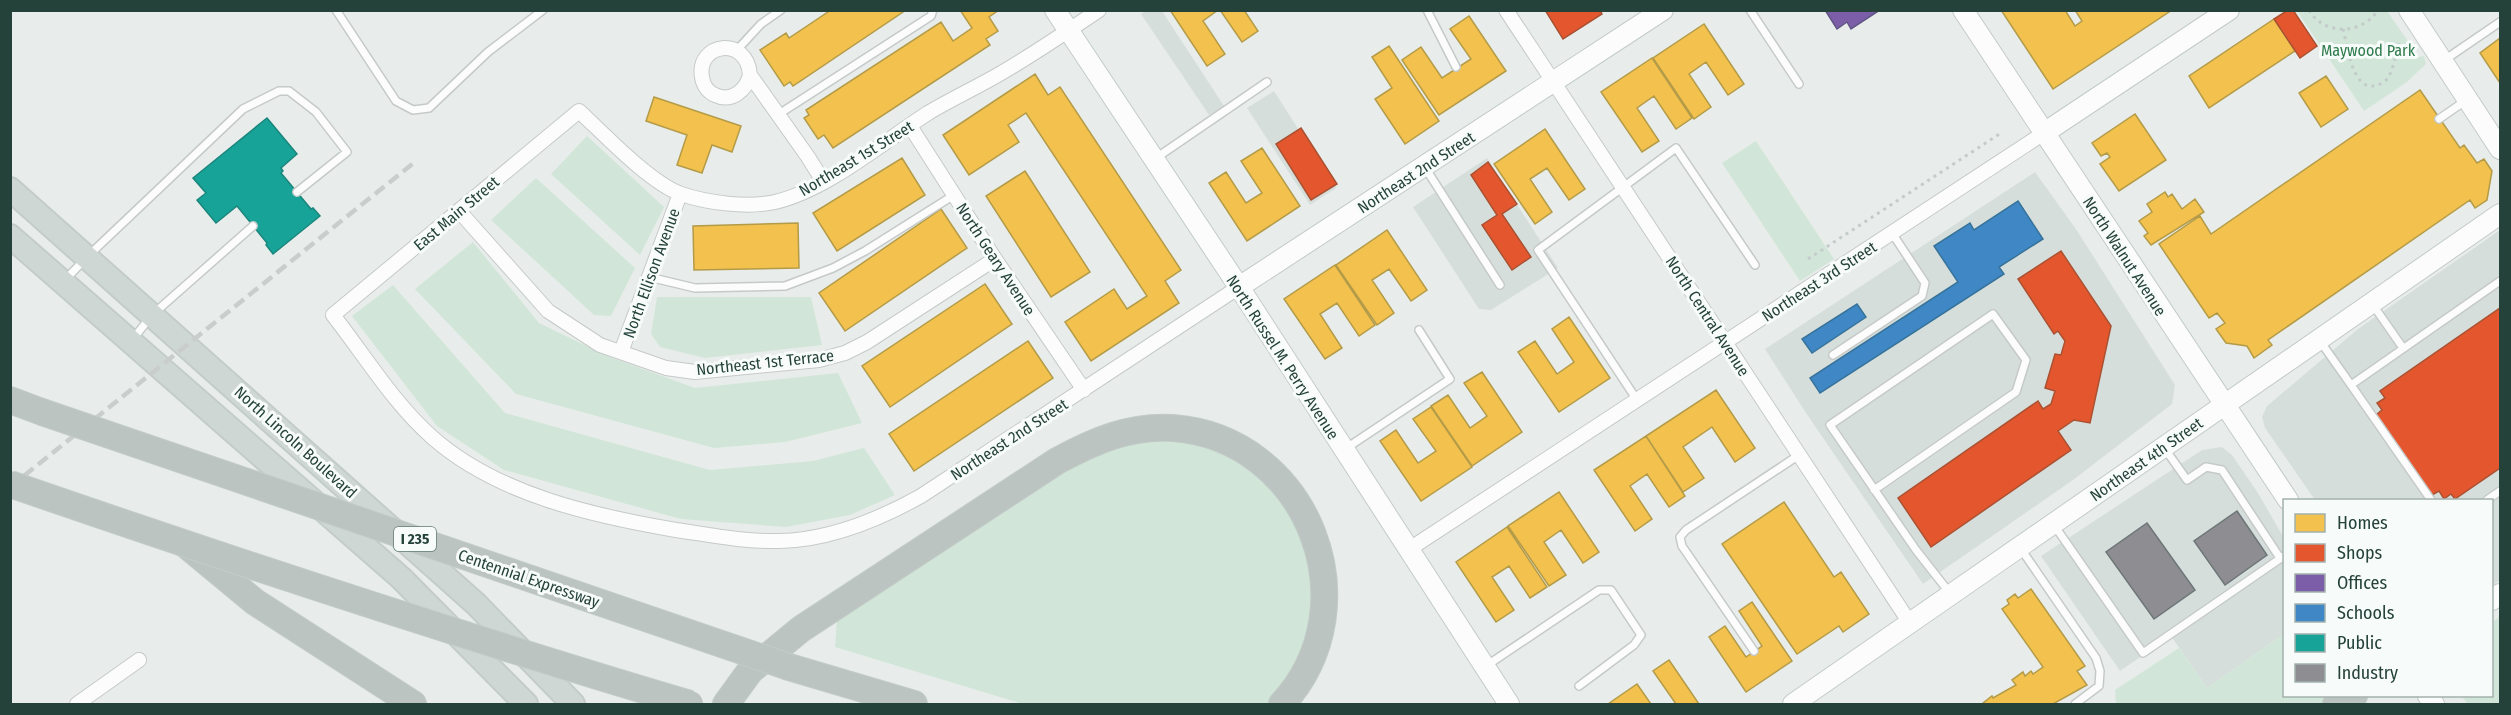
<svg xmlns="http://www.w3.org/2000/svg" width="2511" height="715" font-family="'Fira Sans Condensed',sans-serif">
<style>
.built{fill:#d6dedb}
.green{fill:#d1e6d8}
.homes{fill:#f2c14e;stroke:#b49b48;stroke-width:1.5}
.shops{fill:#e4572e;stroke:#aa5132;stroke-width:1.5}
.offices{fill:#7b5ea7;stroke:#615686;stroke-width:1.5}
.schools{fill:#3f88c5;stroke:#37739b;stroke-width:1.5}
.public{fill:#17a398;stroke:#1b867c;stroke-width:1.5}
.industry{fill:#8d8d92;stroke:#6e7678;stroke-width:1.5}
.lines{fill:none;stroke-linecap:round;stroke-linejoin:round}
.lane-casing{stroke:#c5cac8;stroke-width:10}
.street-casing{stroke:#c5cac8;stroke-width:16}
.secondary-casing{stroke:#c3cbc8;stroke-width:22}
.primary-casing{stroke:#c3ccc9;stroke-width:26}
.highway-casing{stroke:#c3ccc9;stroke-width:28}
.path{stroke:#c3ccca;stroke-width:3;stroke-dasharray:3 4.5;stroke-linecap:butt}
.lane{stroke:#fcfcfc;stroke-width:7}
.street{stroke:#fcfcfc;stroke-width:14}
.secondary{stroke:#fcfcfc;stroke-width:20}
.primary{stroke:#cfd7d5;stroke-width:22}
.highway{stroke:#bcc4c2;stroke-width:26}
.rail{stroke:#c9cdcc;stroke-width:4.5;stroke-dasharray:12 6;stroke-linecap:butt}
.highway-bridge-casing{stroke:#c3ccc9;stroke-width:28;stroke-linecap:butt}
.highway-bridge{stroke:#bcc4c2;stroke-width:26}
.labels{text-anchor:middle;stroke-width:6;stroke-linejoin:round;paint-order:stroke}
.shield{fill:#f7fbf9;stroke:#637a73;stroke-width:1.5}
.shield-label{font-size:15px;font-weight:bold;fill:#24423a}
.park-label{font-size:16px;fill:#2d7a4b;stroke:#f7fbf9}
.street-label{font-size:16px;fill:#24423a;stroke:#f7fbf9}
</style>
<rect width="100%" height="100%" fill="#e8edeb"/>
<!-- built -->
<path class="built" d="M1145,11H1162L1224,106L1209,115L1141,14Z
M1274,91L1336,188L1310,205L1247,108Z
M1487,158L1558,268L1491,310L1479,309L1413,207Z
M2035,172L2076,229L2175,385L2172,404L2073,480L1923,584L1806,413L1765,349Z
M2500,230V580L2492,586V500H2315L2265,428L2262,417L2267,406L2358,329Z
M2222,447L2232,455L2258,493L2284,538V634L2207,688L2171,636L2120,671L2041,556L2202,450Z"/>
<!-- green -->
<path class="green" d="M2297,11H2387L2419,57L2424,56L2426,64L2407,82L2364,111Z
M587,136L664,207L640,255L551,174Z
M1756,141L1834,259L1800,281L1722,163Z
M536,178L635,268L611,316L594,315L491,220Z
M473,242L539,323L607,356L695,388L838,373L862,423L785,442L714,448L516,394L415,289Z
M393,285L505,413L710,470L813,461L864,448L895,495L850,515L786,527L681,519L504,470L437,426L352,316Z
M657,297H811L822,345L705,358L660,347L651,334Z
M1183,439L1239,459L1283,498L1306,541L1314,600L1303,651L1272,699L1266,704H1023L835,647L837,619L1065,469L1126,440Z
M2500,616V704H2468L2461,696H2492V623Z
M2284,634V696H2333L2320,704H2116L2115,690L2179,648L2207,688Z"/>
<!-- homes -->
<path class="homes" d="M831,10H906L793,86L790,82L784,86L760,50L786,33L789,38Z
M960,10H999L989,17L998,31L986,39L990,45L833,148L824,135L818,139L804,118L809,115L806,110L941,22L953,41L972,28Z
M1170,10H1218L1203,21L1225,54L1207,66Z
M1220,10H1244L1258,31L1242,42Z
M2001,10H2065L2075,26L2082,21L2075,10H2172L2053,89Z
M1469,16L1506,71L1439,115L1402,60L1421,47L1442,78L1471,59L1450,29Z
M2274,19L2295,51L2209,108L2189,76Z
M1704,24L1744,84L1728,95L1706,62L1689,74L1711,107L1694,119L1653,58Z
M2500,38V83L2480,53Z
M1389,46L1439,121L1405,144L1375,99L1392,88L1372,57Z
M1652,58L1692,118L1676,129L1654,96L1637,108L1659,141L1642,152L1601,92Z
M1035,74L1048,95L1060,87L1181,270L1165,281L1179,303L1091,361L1065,322L1114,289L1127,309L1147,296L1026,113L1008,125L1019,142L969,175L943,135Z
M2326,76L2348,109L2321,127L2299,93Z
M2420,90L2460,148L2464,145L2477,163L2484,159L2492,171L2487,200L2475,208L2470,200L2268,340L2272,345L2254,358L2247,346L2226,343L2216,329L2225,323L2217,313L2209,318L2159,244L2200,216L2211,234Z
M654,97L741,126L732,152L712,145L702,173L677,165L687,135L646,121Z
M2135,114L2166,160L2119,191L2100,164L2110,157L2107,153L2101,156L2092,143Z
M1545,129L1585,189L1569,200L1547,168L1530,179L1552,212L1535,224L1494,164Z
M1262,148L1300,206L1247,241L1209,183L1226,172L1246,203L1262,193L1241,161Z
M902,158L925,195L837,251L813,213Z
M1025,171L1090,272L1051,297L986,196Z
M2165,192L2168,197L2172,194L2182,209L2195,199L2204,212L2151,245L2144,236L2148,233L2139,221L2152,212L2147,204Z
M941,209L967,248L845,331L819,293Z
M798,223L799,268L694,270L693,226Z
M1387,230L1427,290L1411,301L1389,269L1372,280L1394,313L1377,325L1336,265Z
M1335,265L1375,325L1359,336L1337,303L1320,314L1342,348L1325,359L1284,299Z
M985,284L1012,324L890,407L862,366Z
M1569,317L1610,378L1559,412L1518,352L1535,341L1557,374L1574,362L1552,329Z
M1028,341L1053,378L914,471L889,434Z
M1482,372L1522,432L1472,466L1431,406L1448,395L1470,428L1487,416L1464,383Z
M1716,390L1755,448L1735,462L1712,427L1683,447L1704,478L1683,492L1646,436Z
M1431,407L1472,467L1421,501L1380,441L1396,430L1418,463L1436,451L1413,419Z
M1646,436L1685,496L1669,507L1647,474L1630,486L1652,519L1635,531L1594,470Z
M1559,492L1599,552L1583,563L1561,530L1544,542L1566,575L1549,586L1508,526Z
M1784,502L1834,577L1841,572L1869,614L1843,632L1839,626L1797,654L1722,544Z
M1507,527L1547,587L1530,598L1509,566L1492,577L1514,610L1496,622L1456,562Z
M2031,589L2085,666L2077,671L2087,685L2053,704H1984L1983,703L1992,696L1993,698L2016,685L2012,680L2023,672L2025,676L2031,671L2033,674L2043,667L2002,609L2009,604L2007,600L2015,594L2018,598Z
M1752,602L1792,661L1746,692L1709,637L1725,626L1746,657L1762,646L1739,611Z
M1669,660L1699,704H1676L1653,671Z
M1637,684L1651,704H1608Z"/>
<!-- shops -->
<path class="shops" d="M1545,10H1600L1602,14L1563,39Z
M2288,10H2293L2317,46L2300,58L2274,19Z
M1301,128L1337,184L1311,200L1276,144Z
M1488,162L1517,204L1502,214L1531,257L1512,270L1482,225L1497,215L1471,175Z
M2061,251L2111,326L2090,423L2074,420L2058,431L2071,450L1931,547L1898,498L2038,401L2043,409L2051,404L2055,391L2045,388L2055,354L2061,355L2065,341L2058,331L2054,334L2018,279Z
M2500,308V468L2455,499L2451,494L2444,499L2439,491L2432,495L2376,415L2382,410L2377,403L2385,398L2380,391Z"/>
<!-- offices -->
<path class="offices" d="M1825,10H1880L1851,29L1847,22L1837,29Z"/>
<!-- schools -->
<path class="schools" d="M2018,201L2043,239L1999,267L2004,274L1820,393L1810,378L1958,282L1934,246L1970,223L1974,230Z
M1857,304L1866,317L1812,353L1802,339Z"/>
<!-- public -->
<path class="public" d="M267,118L297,154L281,168L283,171L281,173L311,209L313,208L320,216L273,254L266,245L267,243L237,206L216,223L197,200L206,193L193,178Z"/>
<!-- industry -->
<path class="industry" d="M2237,511L2267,555L2225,585L2194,541Z
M2147,523L2195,590L2154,619L2106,552Z"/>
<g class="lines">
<defs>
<path id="lane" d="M336,10L396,101L413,110L429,108L488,52L543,10
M1427,10L1456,67
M1750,10L1799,84
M737,50L761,24L781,10
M2443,61L2500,22
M779,114L931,16L933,10
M2439,119L2465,101
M1156,158L1267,82
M1426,169L1500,285
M649,277L695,288L785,286L833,268L865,251L954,195
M66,279L87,257L243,109L279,91H289L316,112L347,152L297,192
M2373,305L2403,348
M133,339L152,315L253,226
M2320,341L2351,385
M1833,355L1922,296L1925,283L1892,233
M1637,400L1538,250L1676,148L1755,265
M1345,449L1450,379L1419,330
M2165,449L2187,480L2206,467L2222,470L2280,558
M1874,490L2016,392L2026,360L1993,314L1830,425L1916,550L1949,592
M2431,500L2351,385L2500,281
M2487,500L2500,491
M2054,525L2143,653L2284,556
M2021,549L2096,658L2100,671L2099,686L2075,704
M1754,651L1682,546L1680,537L1686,530L1799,455
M1486,666L1599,590H1611L1641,635L1634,645L1579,686"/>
<path id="street" d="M1099,10C1065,33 1031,56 996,76C973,89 950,100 928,113C883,142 827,190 775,202C747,208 708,203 681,194C650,183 604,134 579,111L333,315C365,356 394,404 433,438C498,495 594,516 676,530C710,535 745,542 780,541C830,540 878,520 921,496L1239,287
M1506,10L1910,623
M750,75C746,90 732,103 715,95C708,92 703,85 702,77C696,43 747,35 750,75L808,157L823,181
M910,126L995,259L1084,390
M459,211L548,311L600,345L666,368L695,372L819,360L845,353L867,342L995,259
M621,352L680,194
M1408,550L2044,133
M77,704L139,660"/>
<path id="secondary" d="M1055,10L1239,287L1509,704
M1963,10L2288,500
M2409,10L2500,149
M2044,133L2229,10
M1239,287L1663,10
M2492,600L2500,594
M2428,696L2434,704
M1793,704L2500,214"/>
<path id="primary" d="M10,189L476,604L573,704
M10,236L401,578L526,704"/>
<path id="highway" d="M10,400L42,412
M185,544L255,602L413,704
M789,667L914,704
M726,704L750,671L801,629L1057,461C1094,441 1130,425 1173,428C1308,438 1373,605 1282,704
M2336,704L2354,696"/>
</defs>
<!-- lane casing -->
<use href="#lane" class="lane-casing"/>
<!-- street casing -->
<use href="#street" class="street-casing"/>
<!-- secondary casing -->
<use href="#secondary" class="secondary-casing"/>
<!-- primary casing -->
<use href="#primary" class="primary-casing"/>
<!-- highway casing -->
<use href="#highway" class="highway-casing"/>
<!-- path -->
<path class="path" d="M2309,10C2324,36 2362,35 2378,10
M2343,29C2347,44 2352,86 2371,86C2378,86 2384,83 2388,78C2394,67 2396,52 2400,41
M1808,259L2001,133"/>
<!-- lane -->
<use href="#lane" class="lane"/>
<!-- street -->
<use href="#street" class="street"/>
<!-- secondary -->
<use href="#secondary" class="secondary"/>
<!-- primary -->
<use href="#primary" class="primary"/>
<!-- highway -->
<use href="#highway" class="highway"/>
<!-- rail -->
<path class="rail" d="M10,487L416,161"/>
<defs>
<path id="highway-bridge" d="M42,412L789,667
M10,484C236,562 462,636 690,704"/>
</defs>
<!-- highway-bridge casing -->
<use href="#highway-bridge" class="highway-bridge-casing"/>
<!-- highway-bridge -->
<use href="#highway-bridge" class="highway-bridge"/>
</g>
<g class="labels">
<!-- shield labels -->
<rect class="shield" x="394" y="527" width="42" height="24" rx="4.5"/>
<g class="shield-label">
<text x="415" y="544">I 235</text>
</g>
<!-- park labels -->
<g class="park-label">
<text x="2368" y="56">Maywood Park</text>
</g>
<!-- street labels -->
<g class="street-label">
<text transform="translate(856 158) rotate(-31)" y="6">Northeast 1st Street</text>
<text transform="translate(1416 172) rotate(-33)" y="6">Northeast 2nd Street</text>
<text transform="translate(456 213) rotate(-40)" y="6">East Main Street</text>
<text transform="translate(2125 256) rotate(57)" y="6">North Walnut Avenue</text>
<text transform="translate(996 259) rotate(57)" y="6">North Geary Avenue</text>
<text transform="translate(651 273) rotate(-70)" y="6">North Ellison Avenue</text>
<text transform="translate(1819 281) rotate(-33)" y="6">Northeast 3rd Street</text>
<text transform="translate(1708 316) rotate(57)" y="6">North Central Avenue</text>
<text transform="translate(1283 357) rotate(57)" y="6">North Russel M. Perry Avenue</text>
<text transform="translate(765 362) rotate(-6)" y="6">Northeast 1st Terrace</text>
<text transform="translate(1009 439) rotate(-33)" y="6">Northeast 2nd Street</text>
<text transform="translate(296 442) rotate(42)" y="6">North Lincoln Boulevard</text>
<text transform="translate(2146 459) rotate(-35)" y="6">Northeast 4th Street</text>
<text transform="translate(529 578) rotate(19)" y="6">Centennial Expressway</text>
</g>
</g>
<!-- border -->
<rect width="2511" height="715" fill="none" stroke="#24423a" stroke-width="24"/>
<!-- legend -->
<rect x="2283" y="499" width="210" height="198" fill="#f7fbf9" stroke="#a3b1ad" stroke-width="1.5"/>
<rect x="2295" y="514" width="30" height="18" fill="#f2c14e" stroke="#a3b1ad" stroke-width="1.5"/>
<text x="2337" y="529" font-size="18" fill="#24423a">Homes</text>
<rect x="2295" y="544" width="30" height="18" fill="#e4572e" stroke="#a3b1ad" stroke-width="1.5"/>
<text x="2337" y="559" font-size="18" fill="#24423a">Shops</text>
<rect x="2295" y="574" width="30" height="18" fill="#7b5ea7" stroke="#a3b1ad" stroke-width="1.5"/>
<text x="2337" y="589" font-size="18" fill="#24423a">Offices</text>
<rect x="2295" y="604" width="30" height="18" fill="#3f88c5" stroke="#a3b1ad" stroke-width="1.5"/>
<text x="2337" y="619" font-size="18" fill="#24423a">Schools</text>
<rect x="2295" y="634" width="30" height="18" fill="#17a398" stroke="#a3b1ad" stroke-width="1.5"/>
<text x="2337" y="649" font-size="18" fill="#24423a">Public</text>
<rect x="2295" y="664" width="30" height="18" fill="#8d8d92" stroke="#a3b1ad" stroke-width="1.5"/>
<text x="2337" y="679" font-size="18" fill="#24423a">Industry</text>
</svg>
